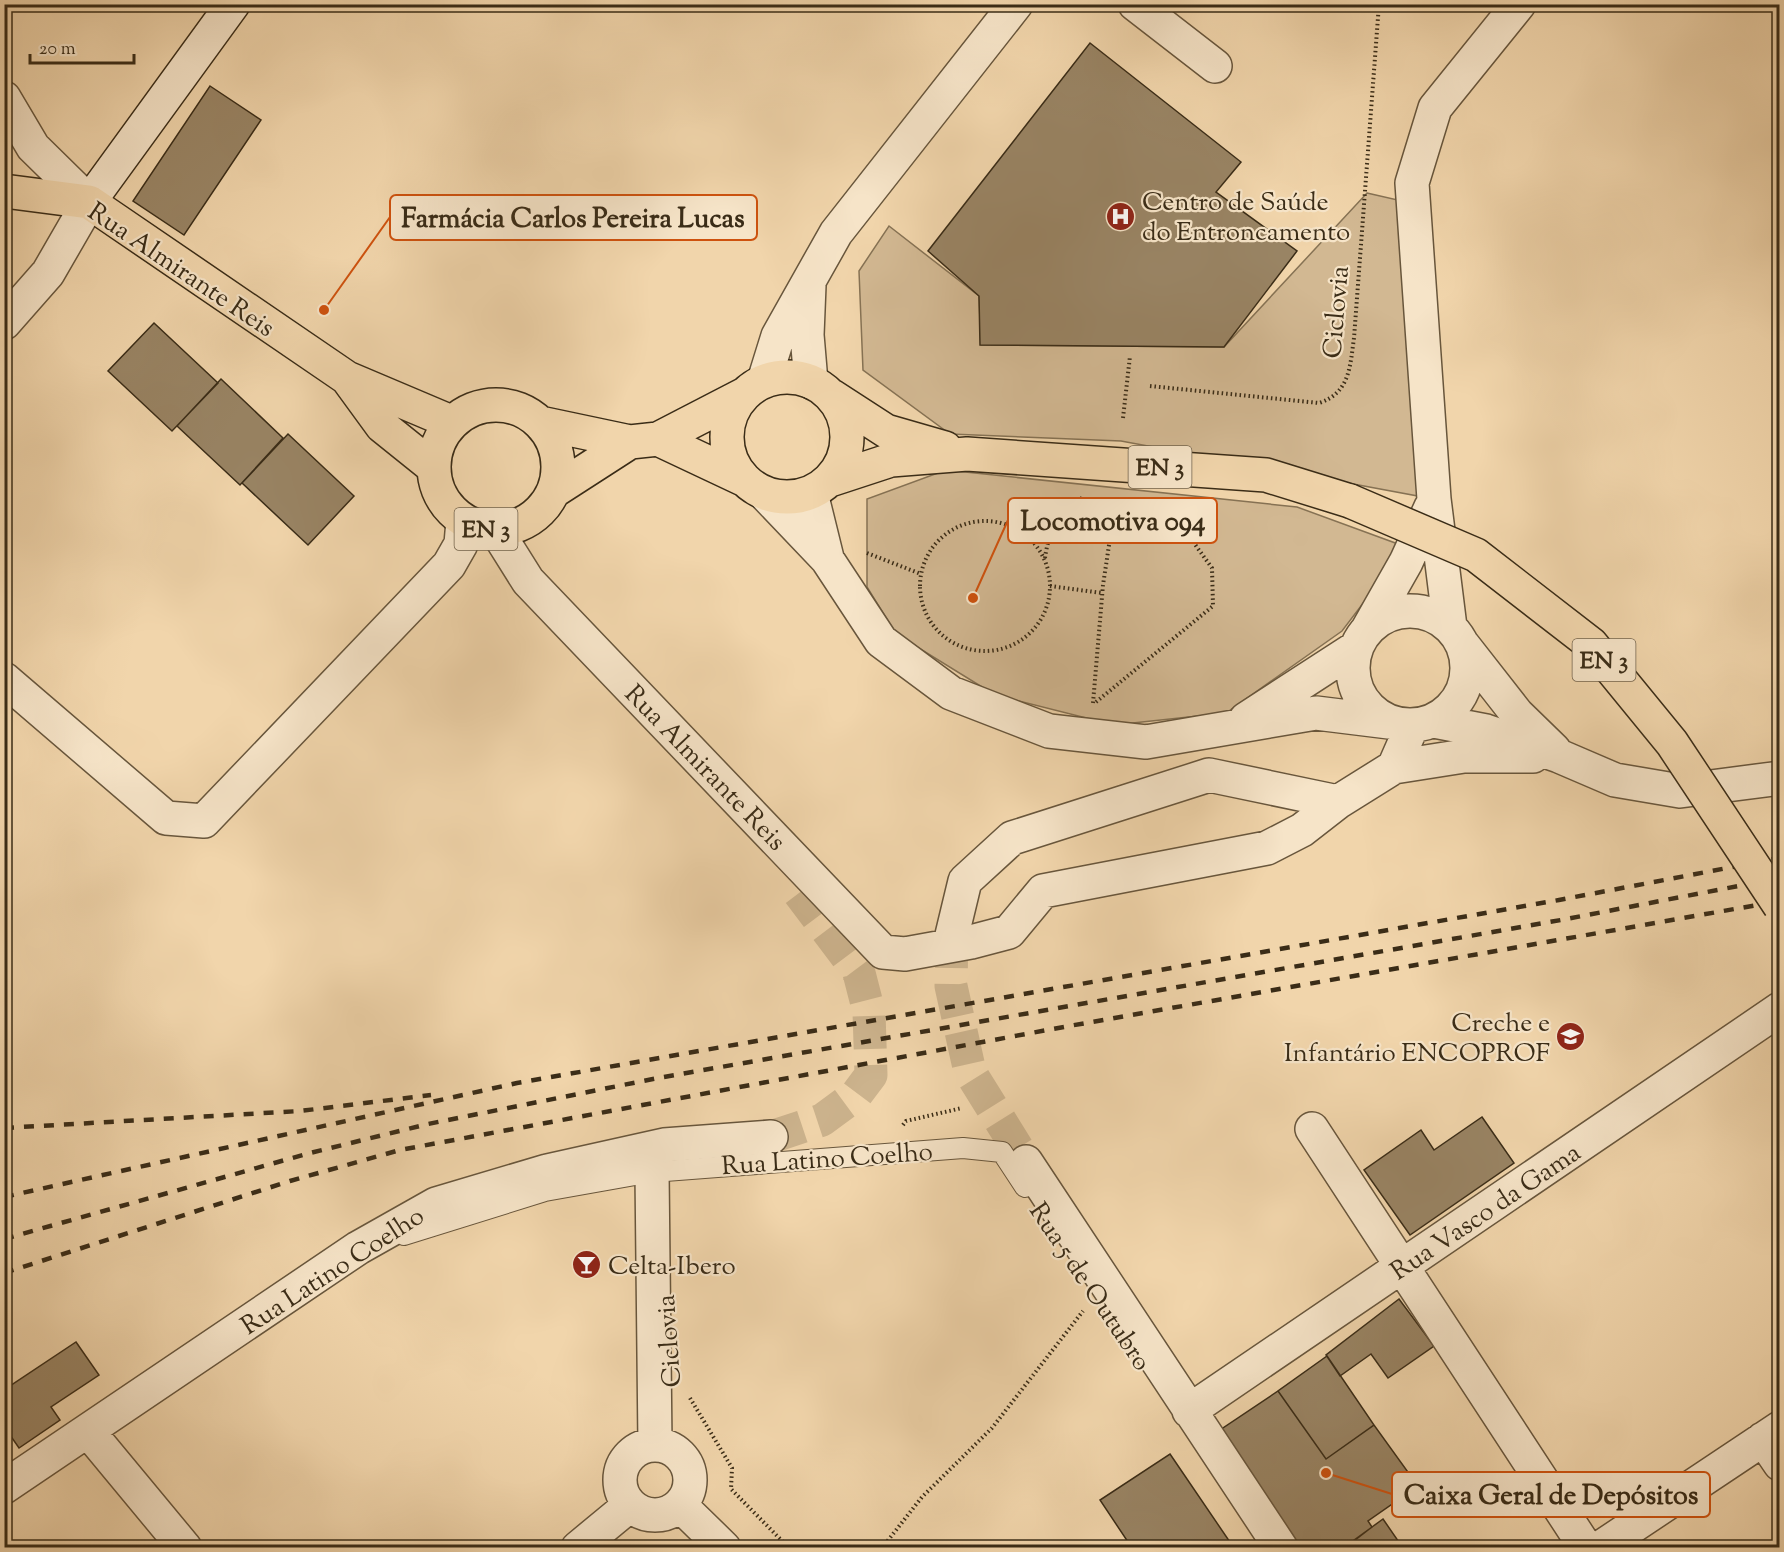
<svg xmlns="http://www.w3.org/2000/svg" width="1784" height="1552" font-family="'Sorts Mill Goudy',serif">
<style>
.green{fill:#d2b892;stroke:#867254;stroke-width:1.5}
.building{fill:#998464;stroke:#3a2c17;stroke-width:1.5}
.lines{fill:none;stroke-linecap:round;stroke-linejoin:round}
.street-tunnel{stroke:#ccb38d;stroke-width:33;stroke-dasharray:33 16;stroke-linecap:butt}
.lane-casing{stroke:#68563c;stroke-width:22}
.street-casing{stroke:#68563c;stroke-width:36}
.secondary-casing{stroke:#3a2c17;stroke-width:36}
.primary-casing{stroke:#3a2c17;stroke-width:36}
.path{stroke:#3a2c17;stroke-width:4;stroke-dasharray:1.5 3;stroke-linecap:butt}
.lane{stroke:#f6e4c8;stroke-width:20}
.street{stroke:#f6e4c8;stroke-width:33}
.secondary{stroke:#f6e4c8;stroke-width:33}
.primary{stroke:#f1d5ab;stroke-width:33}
.rail{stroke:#3a2c17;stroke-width:4.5;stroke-dasharray:10 10;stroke-linecap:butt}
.primary-bridge-casing{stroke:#3a2c17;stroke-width:36;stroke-linecap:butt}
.primary-bridge{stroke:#f1d5ab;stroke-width:33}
.labels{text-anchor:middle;stroke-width:4.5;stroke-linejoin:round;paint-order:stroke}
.shield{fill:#f6e4c8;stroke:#72634c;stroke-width:1.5}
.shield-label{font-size:24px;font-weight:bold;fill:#3a2c17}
.poi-label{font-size:26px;fill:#3a2c17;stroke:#f6e4c8;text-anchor:start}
.street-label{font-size:26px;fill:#3a2c17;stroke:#f6e4c8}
.leader{fill:none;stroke:#ce520e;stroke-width:2}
.callout-dot{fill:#ce520e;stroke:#f6e4c8;stroke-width:2}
.callout{fill:#f6e4c8;stroke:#ce520e;stroke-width:2}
.callout-label{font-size:27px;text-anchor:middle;font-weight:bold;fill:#3a2c17}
</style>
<rect width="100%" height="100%" fill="#f1d5ab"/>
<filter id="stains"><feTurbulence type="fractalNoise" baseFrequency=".00333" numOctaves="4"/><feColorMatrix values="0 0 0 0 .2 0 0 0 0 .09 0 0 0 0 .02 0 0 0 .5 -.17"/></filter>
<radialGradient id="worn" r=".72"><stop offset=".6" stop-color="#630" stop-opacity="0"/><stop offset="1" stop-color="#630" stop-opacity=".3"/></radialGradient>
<!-- green -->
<path class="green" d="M1367,193L1411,203L1434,499L1121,441L950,434L863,370L859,271L889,226L979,296L981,345L1224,347Z
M946,470L1297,507L1398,544L1377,585L1342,631L1226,713L1114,725L995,695L896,634L867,587V499Z"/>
<!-- building -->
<path class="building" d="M1090,43L1241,162L1216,192L1297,251L1224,347L980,345L979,296L928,251Z
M210,86L261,120L184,235L133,201Z
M154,323L218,383L172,431L108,371Z
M221,379L283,438L240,485L177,426Z
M288,434L354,496L308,545L242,483Z
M1482,1117L1514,1163L1410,1235L1364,1170L1421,1130L1434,1150Z
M1399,1299L1434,1346L1388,1378L1371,1354L1340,1376L1326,1355Z
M76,1342L99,1375L51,1407L60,1420L19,1448L10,1435L4,1438V1390Z
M1327,1356L1374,1425L1326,1459L1278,1391Z
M1278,1391L1326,1459L1374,1425L1418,1486L1368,1521L1372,1527L1343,1548H1291L1217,1432Z
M1170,1454L1234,1548H1132L1100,1500Z
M1383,1519L1403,1548H1345L1372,1527Z"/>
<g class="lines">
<!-- street-tunnel -->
<path class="street-tunnel" d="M952,935L951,986L970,1072L1026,1162
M771,1137L822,1120L856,1095L871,1075L869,1012L859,973L799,893"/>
<defs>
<path id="lane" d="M404,1235L545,1191L652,1172L963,1148L1002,1152L1025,1187"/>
<path id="street" d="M1135,4L1215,66
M4,98L33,147L89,202L48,273L4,323
M809,285L807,335L811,382
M764,381L778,336L836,233L1016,4
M764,493L827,559L881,641L951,693L1049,731L1146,742L1316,713L1389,722
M811,493L827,558
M496,530L528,581L883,952L905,954L971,942L1009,932L1043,891L1267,848L1302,830L1338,802L1394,767L1412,726
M1353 668a57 57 0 1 1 114 0a57 57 0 1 1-114 0Z
M1450,627L1434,499L1412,183L1435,108L1519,4
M1368,629L1406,562L1431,507
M1463,645L1517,714L1554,750
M4,679L166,818L204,821L449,565L461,544L463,521
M1246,719L1357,647
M1434,721L1486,731L1559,756L1615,780L1680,791L1780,778
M1394,767L1464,756H1533
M952,935L965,881L1012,838L1209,775L1338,802
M1312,1129L1586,1548
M1026,1162L1281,1548
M652,1172L655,1445
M1189,1411L1780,1009
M88,1431L185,1548
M1763,1439L1780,1464
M620 1480a35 35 0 1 1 70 0a35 35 0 1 1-70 0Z
M4,1487L358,1248L436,1204L547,1171L664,1145L771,1137
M680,1505L724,1548
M578,1548L630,1505
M1600,1548L1780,1428"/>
<path id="secondary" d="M89,202L233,4"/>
<path id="primary" d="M4,191L89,202L347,378L451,422
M727 437a60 60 0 1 1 120 0a60 60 0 1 1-120 0Z
M347,378L382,426L433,467
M832,396L886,431L945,448
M434 467a62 62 0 1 1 124 0a62 62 0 1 1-124 0Z
M540,423L630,442L658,439L745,394
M658,439L745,480
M830,480L891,460L967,454L1266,475L1350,501
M554,491L630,442"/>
</defs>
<!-- lane casing -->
<use href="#lane" class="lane-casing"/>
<!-- street casing -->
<use href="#street" class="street-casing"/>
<!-- secondary casing -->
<use href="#secondary" class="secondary-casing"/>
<!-- primary casing -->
<use href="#primary" class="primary-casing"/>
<!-- path -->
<path class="path" d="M1150,386L1319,403C1350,393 1350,366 1354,338L1379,4
M1123,418L1130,356
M920 586a65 65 0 1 1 130 0a65 65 0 1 1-130 0Z
M867,553L921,574
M1045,558C1048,534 1059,510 1082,498
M1050,586L1102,593
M1096,702L1213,606L1212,568L1186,532L1149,508L1116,501
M1093,703L1103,585L1116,499
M903,1125L906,1121L962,1108
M690,1398L732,1468L731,1489L789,1548
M882,1548L922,1497L992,1428L1083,1311"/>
<!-- lane -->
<use href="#lane" class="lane"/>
<!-- street -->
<use href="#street" class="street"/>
<!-- secondary -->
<use href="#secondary" class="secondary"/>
<!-- primary -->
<use href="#primary" class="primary"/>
<!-- rail -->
<path class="rail" d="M4,1128L300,1111L431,1095
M4,1197L517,1083L1559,900L1780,858
M4,1239L310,1153L428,1124L658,1078L1561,920L1780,878
M4,1273L290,1181L400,1150L1069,1026L1780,901"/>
<defs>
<path id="primary-bridge" d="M1350,501L1476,555L1591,644L1672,743L1780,906"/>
</defs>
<!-- primary-bridge casing -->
<use href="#primary-bridge" class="primary-bridge-casing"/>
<!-- primary-bridge -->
<use href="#primary-bridge" class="primary-bridge"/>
</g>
<!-- icons -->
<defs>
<symbol id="hospital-disc" viewBox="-11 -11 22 22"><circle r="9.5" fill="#8f2418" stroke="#f6e4c8"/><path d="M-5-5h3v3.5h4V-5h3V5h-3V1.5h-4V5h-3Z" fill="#fff"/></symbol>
<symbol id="school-disc" viewBox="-11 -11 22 22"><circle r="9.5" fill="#8f2418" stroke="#f6e4c8"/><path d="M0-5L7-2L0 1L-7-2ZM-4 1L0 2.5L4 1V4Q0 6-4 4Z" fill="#fff"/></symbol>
<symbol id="bar-disc" viewBox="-11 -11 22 22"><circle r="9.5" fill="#8f2418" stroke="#f6e4c8"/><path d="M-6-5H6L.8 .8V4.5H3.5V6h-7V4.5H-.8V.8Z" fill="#fff"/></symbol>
</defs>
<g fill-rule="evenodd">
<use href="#hospital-disc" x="1104" y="200" width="33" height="33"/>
<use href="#school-disc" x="1554" y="1020" width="33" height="33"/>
<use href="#bar-disc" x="570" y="1248" width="33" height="33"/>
</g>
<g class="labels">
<!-- shield labels -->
<g class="shield">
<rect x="1128.5" y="446" width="63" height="42" rx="4.5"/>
<rect x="454.5" y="508" width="63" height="42" rx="4.5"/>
<rect x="1572.5" y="639" width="63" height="42" rx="4.5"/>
</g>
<g class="shield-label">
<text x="1160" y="475">EN 3</text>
<text x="486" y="537">EN 3</text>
<text x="1604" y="668">EN 3</text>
</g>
<!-- poi labels -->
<g class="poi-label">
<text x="1142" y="210">Centro de Saúde<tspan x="1142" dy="30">do Entroncamento</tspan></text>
<text x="1550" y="1031" text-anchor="end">Creche e<tspan x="1550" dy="30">Infantário ENCOPROF</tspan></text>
<text x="608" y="1274">Celta-Ibero</text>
</g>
<!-- street labels -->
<g class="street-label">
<text transform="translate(182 269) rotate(34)" y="9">Rua Almirante Reis</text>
<text transform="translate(1335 312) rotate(-85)" y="9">Ciclovia</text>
<text transform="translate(706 767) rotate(46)" y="9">Rua Almirante Reis</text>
<text transform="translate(827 1158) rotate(-4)" y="9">Rua Latino Coelho</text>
<text transform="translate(1485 1211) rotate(-34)" y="9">Rua Vasco da Gama</text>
<text transform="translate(332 1270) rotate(-33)" y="9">Rua Latino Coelho</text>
<text transform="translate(1091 1286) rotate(56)" y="9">Rua 5 de Outubro</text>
<text transform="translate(668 1341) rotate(-94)" y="9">Ciclovia</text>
</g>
</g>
<!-- callouts -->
<path class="leader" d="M324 310L390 217M973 598L1008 520M1326 1473L1392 1494"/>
<g class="callout-dot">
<circle cx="324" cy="310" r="6"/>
<circle cx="973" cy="598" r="6"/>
<circle cx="1326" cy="1473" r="6"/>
</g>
<g class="callout">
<rect x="390" y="195" width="367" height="45" rx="6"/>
<rect x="1008" y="498" width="209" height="45" rx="6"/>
<rect x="1392" y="1472" width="318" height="45" rx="6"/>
</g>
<g class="callout-label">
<text x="573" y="227">Farmácia Carlos Pereira Lucas</text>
<text x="1113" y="530">Locomotiva 094</text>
<text x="1551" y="1504">Caixa Geral de Depósitos</text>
</g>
<!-- margin -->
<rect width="1784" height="1552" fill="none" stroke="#f1d5ab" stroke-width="24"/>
<rect x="6" y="6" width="1772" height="1540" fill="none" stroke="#3a2c17" stroke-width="3"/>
<rect x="12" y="12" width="1760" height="1528" fill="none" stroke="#3a2c17" stroke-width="1.5"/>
<!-- scale -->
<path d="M30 54v9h104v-9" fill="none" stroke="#3a2c17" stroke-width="3"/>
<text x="39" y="54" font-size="18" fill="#3a2c17" stroke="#f6e4c8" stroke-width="4.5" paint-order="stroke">20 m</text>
<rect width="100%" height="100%" filter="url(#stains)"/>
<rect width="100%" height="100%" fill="url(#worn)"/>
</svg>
